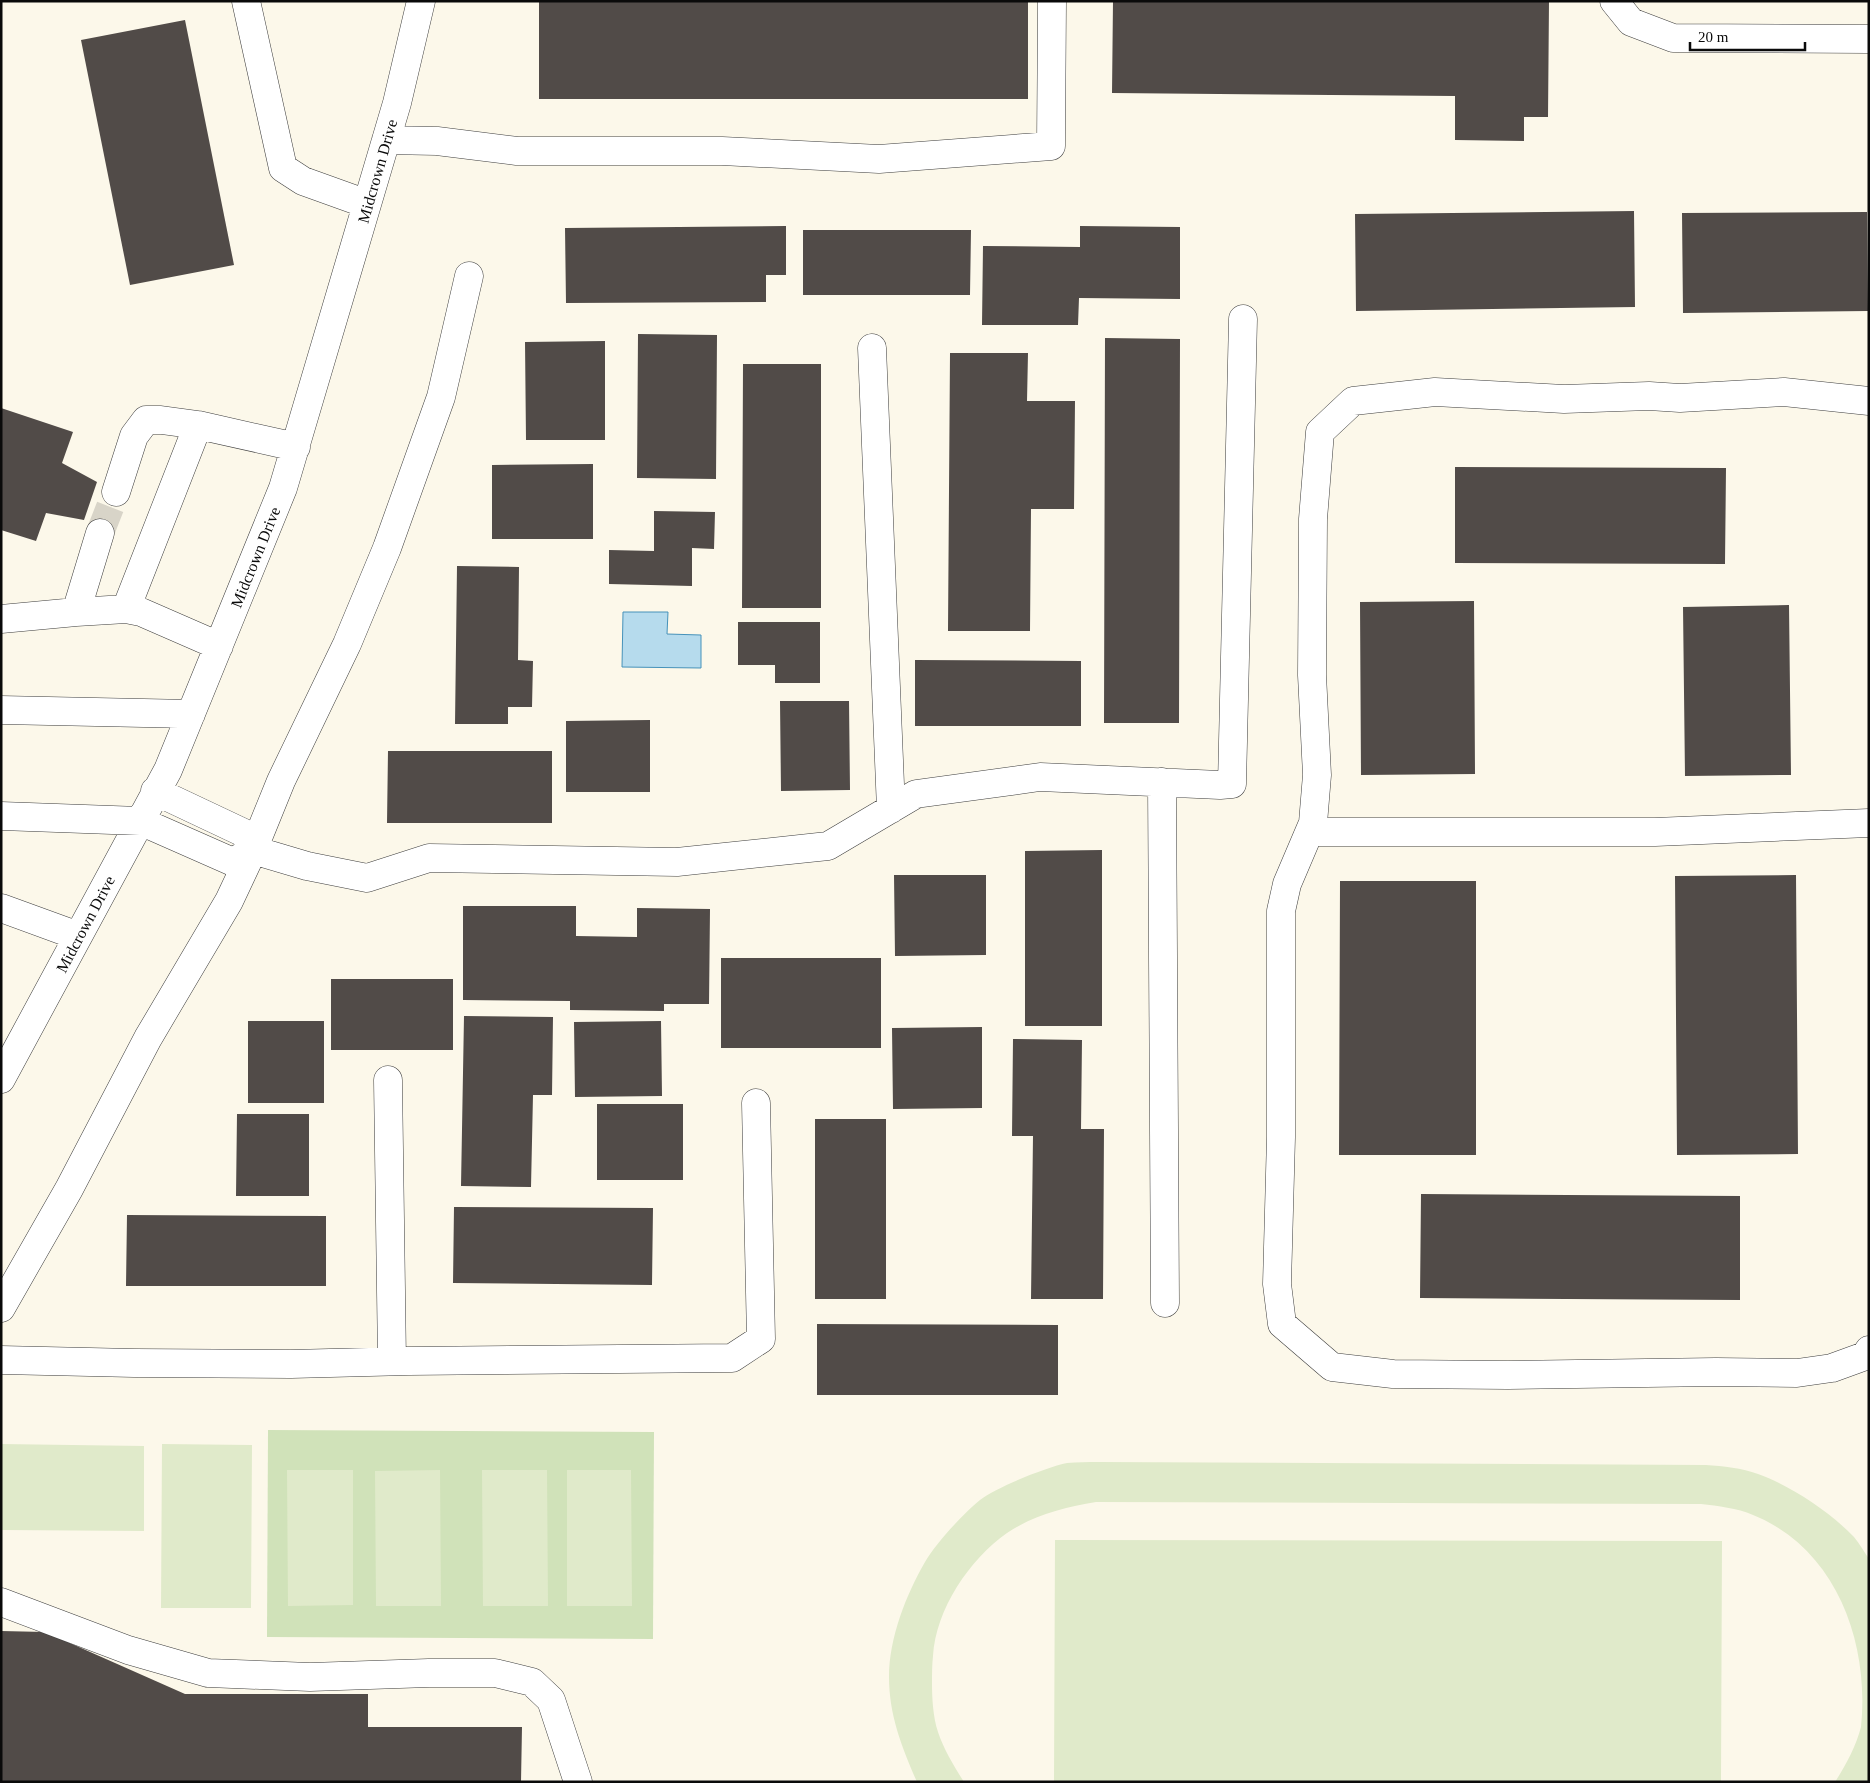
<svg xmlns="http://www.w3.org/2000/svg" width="1870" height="1783" font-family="'Times New Roman',serif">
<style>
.green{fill:#d0e2b9}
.pitch{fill:#e0eaca}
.water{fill:#b6dbed;stroke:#4692ba}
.building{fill:#514b48}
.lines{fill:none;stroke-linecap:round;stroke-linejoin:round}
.minor-tunnel{stroke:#d8d4c8;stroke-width:28;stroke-dasharray:28 14;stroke-linecap:butt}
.minor-casing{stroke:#3d3d3d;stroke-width:29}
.minor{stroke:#fff;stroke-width:28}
.labels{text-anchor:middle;stroke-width:5;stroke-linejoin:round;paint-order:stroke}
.street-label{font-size:16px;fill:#0a0a0a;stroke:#fff}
</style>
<rect width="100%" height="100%" fill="#fcf8ea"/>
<!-- green -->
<path class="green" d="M268,1430L654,1432L653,1639L267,1637Z"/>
<!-- pitch -->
<path class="pitch" d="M1,1444L144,1446V1531L1,1530Z
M162,1444L252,1445L251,1608H161Z
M1098,1462L1706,1465C1723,1466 1742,1468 1758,1474C1791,1486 1830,1512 1854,1537C1860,1544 1864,1552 1869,1559V1782H1835C1846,1765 1856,1746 1861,1727C1870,1641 1835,1548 1753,1515C1737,1508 1718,1506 1701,1504L1096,1502C1065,1507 1034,1515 1007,1533C969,1560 936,1609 933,1656C932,1665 932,1674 932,1683C932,1698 933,1717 938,1732C944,1750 954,1766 964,1782H917C902,1748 889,1715 889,1677C889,1638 906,1595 925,1562C936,1543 963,1514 980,1500C997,1487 1047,1467 1067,1463C1077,1462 1088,1462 1098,1462Z
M287,1470H353V1605L288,1606Z
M440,1470L441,1606H376L375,1471Z
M482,1470H547L548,1606H483Z
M567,1470H631L632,1606H567Z
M1055,1540L1722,1541L1721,1782H1054Z"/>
<!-- water -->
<path class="water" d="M623,612H668L667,634L701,635V668L622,667Z"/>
<!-- building -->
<path class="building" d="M539,1H1028V99H539Z
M1113,1H1549L1548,117H1524V141L1455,140V96L1112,93Z
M185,20L234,265L130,285L81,40Z
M1634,211L1635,307L1356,311L1355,214Z
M1867,212L1868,311L1683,313L1682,213Z
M786,226V275H766V302L566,303L565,228Z
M1080,226L1180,227V299L1079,298L1078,325H982L983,246L1080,247Z
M803,230H971L970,295H803Z
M638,334L717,335L716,479L637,478Z
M1105,338L1180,339L1179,723H1104Z
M605,341V440H526L525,342Z
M950,353H1028L1027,401H1075L1074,509H1031L1030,631H948Z
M743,364H821V608H742Z
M1,408L73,432L62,463L97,482L84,520L46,513L36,541L1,530Z
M593,464V539H492V465Z
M1455,467L1726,468L1725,564L1455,563Z
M654,511L715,512L714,549L692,548V586L609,584V550L654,551Z
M457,566L519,567L518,660L533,661L532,707H508V724H455Z
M1474,601L1475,774L1361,775L1360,602Z
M1789,605L1791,775L1685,776L1683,607Z
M738,622H820V683H775V665H738Z
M915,660L1081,661V726H915Z
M780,701H849L850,790L781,791Z
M650,720V792H566V721Z
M388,751H552V823H387Z
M1102,850V1026H1025V851Z
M894,875H986V955L895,956Z
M1796,875L1798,1154L1677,1155L1675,876Z
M1340,881H1476V1155H1339Z
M463,906H576V936L637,937V908L710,909L709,1004H664V1011L570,1010V1001L463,1000Z
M721,958H881V1048H721Z
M331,979H453V1050H331Z
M464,1016L553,1017L552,1095H533L531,1187L461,1186Z
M248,1021H324V1103H248Z
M661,1021L662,1096L575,1097L574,1022Z
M982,1027V1108L893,1109L892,1028Z
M1013,1039L1082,1040L1081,1129H1104L1103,1299H1031L1033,1136H1012Z
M597,1104H683V1180H597Z
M237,1114H309V1196H236Z
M815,1119H886V1299H815Z
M1421,1194L1740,1196V1300L1420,1298Z
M454,1207L653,1208L652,1285L453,1283Z
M127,1215L326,1216V1286H126Z
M817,1324L1058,1325V1395H817Z
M1,1631L45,1632L185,1694H368V1727H522L521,1782H1Z"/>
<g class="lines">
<!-- minor-tunnel -->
<path class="minor-tunnel" d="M100,533L116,492"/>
<defs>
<path id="minor" d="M246,1L283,168L303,181L367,204
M1614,1L1631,22L1673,38L1869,39
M386,140L437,141L517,151H722L879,159L1051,146L1052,1
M872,348L891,809
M1869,401L1784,392L1680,398L1649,396L1564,399L1435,392L1353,401L1320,432L1313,519L1312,675L1317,775L1313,823L1287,884L1281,911V1137L1277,1284L1282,1324L1332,1367L1393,1374L1508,1375L1716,1372L1797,1373L1832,1368L1865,1356L1869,1350
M116,492L134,436L146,420H161L198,425
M76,612L100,533
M1,619L76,612L126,609
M219,646L141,612L126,609L198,425L296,447
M1,710L191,714
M1162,782L1165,1303
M155,791L244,833L253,850L307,866L367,878L429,858L677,862L828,846L916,794L1040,777L1220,785L1232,784L1243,319
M1,816L140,821L233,862L253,850
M1310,832H1655L1869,823
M1,908L78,936
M1,1079L168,770L283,488L397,103L421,1
M388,1080L392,1361
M1,1308L69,1189L148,1038L229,901L253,850L281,781L347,644L387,548L441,397L469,276
M1,1360L134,1363L291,1364L408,1361L732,1358L761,1339L756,1103
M1,1602L128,1650L208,1673L310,1677L429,1673H495L532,1682L551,1700L578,1782"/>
</defs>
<!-- minor casing -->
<use href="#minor" class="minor-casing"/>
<!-- minor -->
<use href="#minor" class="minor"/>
</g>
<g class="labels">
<!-- street labels -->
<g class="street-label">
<text transform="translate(377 171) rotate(-74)" y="6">Midcrown Drive</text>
<text transform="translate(255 557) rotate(-68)" y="6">Midcrown Drive</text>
<text transform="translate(85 924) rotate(-62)" y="6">Midcrown Drive</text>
</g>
</g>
<!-- border -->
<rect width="1870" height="1783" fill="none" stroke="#0a0a0a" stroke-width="5"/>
<!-- scale -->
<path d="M1690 42v8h115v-8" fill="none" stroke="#0a0a0a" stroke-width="2.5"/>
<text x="1698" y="42" font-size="15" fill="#0a0a0a" stroke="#ffffff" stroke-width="4" paint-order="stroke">20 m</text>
</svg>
